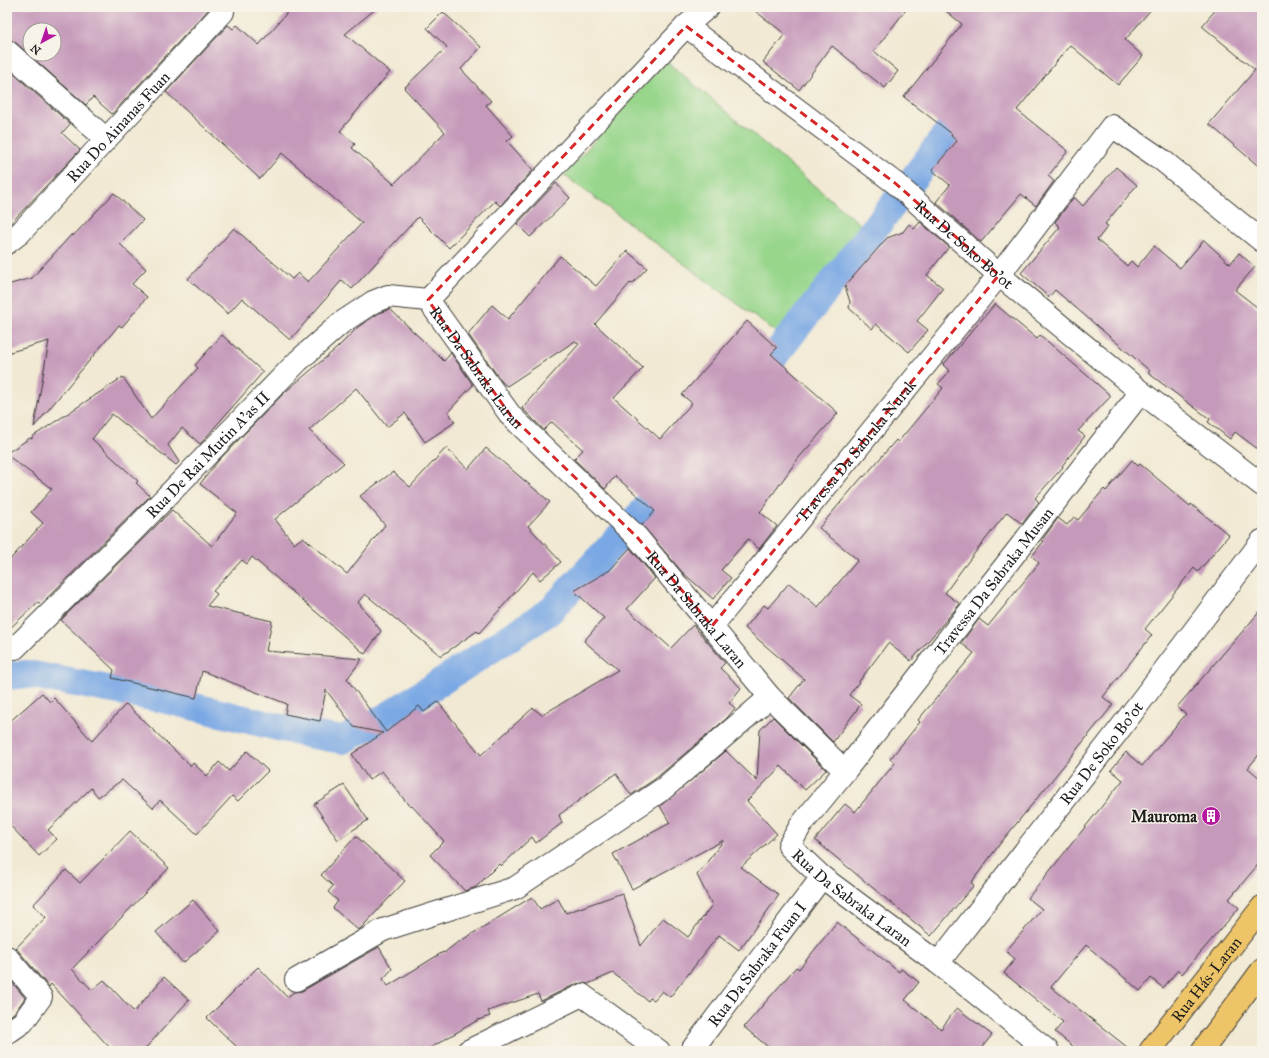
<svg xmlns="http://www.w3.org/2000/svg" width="1269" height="1058" font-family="'IM FELL Great Primer',serif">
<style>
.green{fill:#97d68b;stroke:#5a7954}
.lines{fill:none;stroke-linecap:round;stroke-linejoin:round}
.canal{stroke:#7aa8e4;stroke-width:28}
.building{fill:#c599ba;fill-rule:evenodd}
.street-casing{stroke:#3c3b37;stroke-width:24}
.primary-casing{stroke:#3c3b37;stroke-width:24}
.street{stroke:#fff;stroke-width:22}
.primary{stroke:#eec469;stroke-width:22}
.marked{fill:none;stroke:#d62828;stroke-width:3;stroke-dasharray:8 5;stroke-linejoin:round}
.labels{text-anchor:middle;stroke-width:3;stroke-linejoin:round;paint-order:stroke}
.street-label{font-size:16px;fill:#1c1c1c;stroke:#f7f3e8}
.poi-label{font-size:16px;font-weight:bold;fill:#1c1c1c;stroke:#f7f3e8;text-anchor:end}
</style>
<rect width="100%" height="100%" fill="#f7f3e8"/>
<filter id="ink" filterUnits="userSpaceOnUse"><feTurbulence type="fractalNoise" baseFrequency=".025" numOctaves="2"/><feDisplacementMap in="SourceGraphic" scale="8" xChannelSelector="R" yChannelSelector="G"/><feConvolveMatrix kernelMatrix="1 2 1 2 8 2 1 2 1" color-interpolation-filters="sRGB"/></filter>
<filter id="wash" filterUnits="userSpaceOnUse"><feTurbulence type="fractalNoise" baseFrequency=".012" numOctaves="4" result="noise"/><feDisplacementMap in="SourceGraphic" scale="16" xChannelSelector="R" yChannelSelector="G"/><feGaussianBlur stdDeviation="0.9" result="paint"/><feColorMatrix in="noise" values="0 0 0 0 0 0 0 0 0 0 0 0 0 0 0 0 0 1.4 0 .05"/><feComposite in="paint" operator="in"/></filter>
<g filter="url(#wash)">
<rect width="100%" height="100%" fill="#f1e9d3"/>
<!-- green -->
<path class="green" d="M666,61L861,225L781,336L564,175Z"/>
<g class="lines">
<!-- canal -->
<path class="canal" d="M750,387L907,187L971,101
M7,676L27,674L162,699L307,734L343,740L389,715L549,612L674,478"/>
</g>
<g id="blocks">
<!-- building -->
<path class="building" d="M7,7H208L210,8L112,114L93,97L86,105L15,42L7,39ZM30,30H54V54H30Z
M292,7H378L345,34L390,72L340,131L355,144L352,148L394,184L445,132L404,88L447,47L427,28L443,12L481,47L461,69L491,101L486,105L513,136L507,141L533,170L500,206L495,201L449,248L418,217L352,289L342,280L290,340L242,298L228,314L188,279L234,228L292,279L298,273L308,282L362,223L282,153L260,179L166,92L228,25L233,29L237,25L259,45Z
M750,7H908L874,51L898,71L885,88L832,46L799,90L763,62L785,34Z
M941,7H1153L1125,40L1143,56L1118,85L1070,45L1017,110L1068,151L1048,176L1054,181L1036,206L1021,194L981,242L936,202L950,185L932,170L957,141L951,136L952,134L904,97L962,24Z
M1218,7H1262V169L1209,124L1255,70L1202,26Z
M7,68L70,124L62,133L80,150L7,227Z
M1116,167L1137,185L1105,224L1108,226L1097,240L1127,266L1131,261L1137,267L1154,246L1180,268L1204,240L1230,264L1239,253L1255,267L1235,290L1262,311V452L1235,432L1230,439L1208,422L1210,419L1148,373L1150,371L1055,290L1049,297L1021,273L1060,227L1055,222L1074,197L1083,206Z
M556,183L570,198L530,237L517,224Z
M114,193L143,220L120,244L146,269L132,284L147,297L122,327L119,325L34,427L49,341L7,353V285L32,278L72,234L73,236Z
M920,222L949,247L927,275L943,288L917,321L928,330L909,352L876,324L872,329L849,308L850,302L845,286L887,238L903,232L909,224L914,229Z
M627,251L647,268L632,284L630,283L595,324L643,368L614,398L660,439L692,403L682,395L747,321L777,348L771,354L838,413L797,460L760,512L777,526L759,549L748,539L721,570L731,578L713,599L683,573L642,525L655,511L615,476L605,489L574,459L583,450L552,422L544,430L522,408L579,344L575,341L507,386L502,382L468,334L492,305L508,319L560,256L596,286Z
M995,304L1037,339L1040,335L1111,396L1078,431L1085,436L1062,466L1063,467L1035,498L1039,502L1022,524L1007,512L963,568L945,593L960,604L911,661L888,643L849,695L861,704L833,742L789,698L804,679L745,628L764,605L768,608L789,583L818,607L858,560L819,528L863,476L864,477L896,440L898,442L943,388L938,384L950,371L943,365Z
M390,309L444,361L451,353L473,385L448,412L455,422L425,442L405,413L387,427L356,388L309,430L344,463L275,519L294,544L303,537L347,574L385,525L360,496L393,472L410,487L446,448L468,469L486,448L550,502L528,526L561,562L540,580L533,572L479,633L477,631L441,656L365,594L358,602L381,631L365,654L252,557L247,564L242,560L213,591L217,594L207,606L272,621L266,651L362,659L347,679L386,732L419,706L424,712L438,702L481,755L533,708L542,715L618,670L584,641L604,618L574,591L610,570L630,548L655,578L627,609L671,648L693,625L725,663L720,668L741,688L729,703L735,708L727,718L655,779L631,795L616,773L559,815L562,823L536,843L532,837L501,866L499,864L476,887L465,891L430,855L444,841L412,806L410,807L382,771L369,780L352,754L383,733L354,727L326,690L320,721L285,714L287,704L202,671L196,698L112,678L114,670L61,620L172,510L212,546L237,513L200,484L218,461L284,393L337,348L358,327L379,313Z
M222,335L263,372L200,444L182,428L168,445L179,462L176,465L112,414L92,439L138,481L136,483L150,496L41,604L38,602L7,631V563L43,523L31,512L52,489L7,455V453L30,438L32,439V437L123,377L151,419L198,368L195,365Z
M1132,460L1138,466L1140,464L1190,506L1191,504L1229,535L1198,572L1194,568L1145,629L1152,635L1103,697L1113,705L999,845L971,883L974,885L931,936L815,840L845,804L855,812L895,763L890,759L920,722L918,720L974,653L961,643L979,619L988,626L1039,563L1032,556L1044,541L1042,540L1058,518L1067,525L1074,517L1078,520L1104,489L1106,491Z
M1262,609V751L1248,768L1262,780V860L1229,899L1239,908L1182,974L1178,970L1163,988L1151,978L1140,991L1086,945L1051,987L1132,1051H1079L1055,1032L1063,1022L1004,973L1015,959L1006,951L1042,909L1028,898L1123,780L1111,770L1126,752L1142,766L1186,714L1177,707Z
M42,693L50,702L54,698L92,741L126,704L191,766L193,763L207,776L219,762L229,771L247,751L268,771L238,801L232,796L197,834L160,800L153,808L122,780L98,797L91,788L48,830L57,839L39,856L7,822V724Z
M773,717L826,770L805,790L781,766L747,801L777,834L741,867L779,895L739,950L719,935L670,997L662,991L654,1000L650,998L648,1001L613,973L588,984L583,983L576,984L541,1001L538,994L488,1011L490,1016L478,1020L425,1051H241L207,1018L258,967L287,997L294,992L302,991L379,947L392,969L383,979L388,986L443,952L444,953L454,945L532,897L540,909L558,899L566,913L622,893L641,946L663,918L688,937L712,905L697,875L724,840L632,889L613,854L670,823L660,806L726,751L757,781L760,730Z
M344,785L368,820L338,840L314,804Z
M130,831L169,868L72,969L92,990L104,980L134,1012L164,977L189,1000L143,1051H113L51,984L49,987L16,948L46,917L33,905L66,870L80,883Z
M356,836L405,881L362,927L358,930L333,908L338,901L328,892L333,886L321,875Z
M193,900L220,931L183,963L156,932Z
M837,922L899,972L901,969L919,982L905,1000L941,1029L957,1008L992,1035L979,1051H773L744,1027L796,967L799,969Z
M7,976L25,998L14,1013L7,1018Z"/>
</g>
</g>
<g filter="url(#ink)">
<use href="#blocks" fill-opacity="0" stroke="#3c3b37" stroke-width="1"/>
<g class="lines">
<defs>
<g id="street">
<path id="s1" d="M708,7L686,26L895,183L999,275L1141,392L1262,485"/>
<path d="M7,51L106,139"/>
<path id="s2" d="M7,243L20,233L223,12V7"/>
<path id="s3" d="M428,300L511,416L637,537L770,697L845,771L801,825L789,846L822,877L938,963L1048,1051"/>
<path d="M428,300L686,26"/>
<path id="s4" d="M712,626L999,275L1112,126L1162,160L1262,241"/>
<path id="s5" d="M7,648H15L134,530L298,361L341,323L373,302L388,296L428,300"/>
<path id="s6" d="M845,771L1141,392"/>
<path d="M7,957L41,997L23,1022L7,1033"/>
<path id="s7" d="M938,963L1119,730L1262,541"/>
<path d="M296,980L383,930L515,888L663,789L770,697"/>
<path d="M468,1051L582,995L659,1051"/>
<path id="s8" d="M691,1051L822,877"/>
</g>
<g id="primary">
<path id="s9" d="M1150,1051L1262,907"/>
<path d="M1202,1051L1262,970"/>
</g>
</defs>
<!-- street casing -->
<use href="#street" class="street-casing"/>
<!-- primary casing -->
<use href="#primary" class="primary-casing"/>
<!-- street -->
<use href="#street" class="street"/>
<!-- primary -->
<use href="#primary" class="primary"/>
</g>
</g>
<!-- marked area -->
<path class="marked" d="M686,26L895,183L999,275L712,626L637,537L511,416L428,300Z"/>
<!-- icons -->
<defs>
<symbol id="building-disc" viewBox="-11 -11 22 22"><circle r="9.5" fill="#b5179e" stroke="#f7f3e8"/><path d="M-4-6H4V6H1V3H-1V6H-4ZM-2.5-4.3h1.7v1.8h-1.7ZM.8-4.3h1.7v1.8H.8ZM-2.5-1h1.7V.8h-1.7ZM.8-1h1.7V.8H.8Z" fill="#fff"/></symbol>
</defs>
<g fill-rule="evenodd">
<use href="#building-disc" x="1200" y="805" width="22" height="22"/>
</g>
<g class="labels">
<!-- street labels -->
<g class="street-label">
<text dy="6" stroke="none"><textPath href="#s2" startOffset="161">Rua Do Ainanas Fuan</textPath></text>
<text dy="6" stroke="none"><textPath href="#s1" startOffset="383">Rua De Soko Bo’ot</textPath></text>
<text dy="6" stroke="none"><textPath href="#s3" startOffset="83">Rua Da Sabraka Laran</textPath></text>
<text dy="6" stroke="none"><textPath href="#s4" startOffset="227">Travessa Da Sabraka Nurak</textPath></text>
<text dy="6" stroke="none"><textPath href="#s5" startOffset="281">Rua De Rai Mutin A’as II</textPath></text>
<text dy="6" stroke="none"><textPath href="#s6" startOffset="241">Travessa Da Sabraka Musan</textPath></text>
<text dy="6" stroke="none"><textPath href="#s3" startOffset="411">Rua Da Sabraka Laran</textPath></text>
<text dy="6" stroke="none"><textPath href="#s7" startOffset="266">Rua De Soko Bo’ot</textPath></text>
<text dy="6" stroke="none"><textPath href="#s3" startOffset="806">Rua Da Sabraka Laran</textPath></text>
<text dy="6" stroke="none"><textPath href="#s8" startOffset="109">Rua Da Sabraka Fuan I</textPath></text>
<text dy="6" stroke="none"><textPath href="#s9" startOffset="91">Rua Hás-Laran</textPath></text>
</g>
<!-- poi labels -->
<g class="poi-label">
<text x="1197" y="822">Mauroma</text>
</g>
</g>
<!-- margin -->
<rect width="1269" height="1058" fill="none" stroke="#f7f3e8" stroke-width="24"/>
<!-- north arrow -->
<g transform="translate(42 42) rotate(220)"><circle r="19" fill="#f7f3e8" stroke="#9f9d96"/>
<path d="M0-3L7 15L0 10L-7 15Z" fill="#b5179e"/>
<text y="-6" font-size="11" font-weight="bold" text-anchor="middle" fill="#1c1c1c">N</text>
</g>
</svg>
